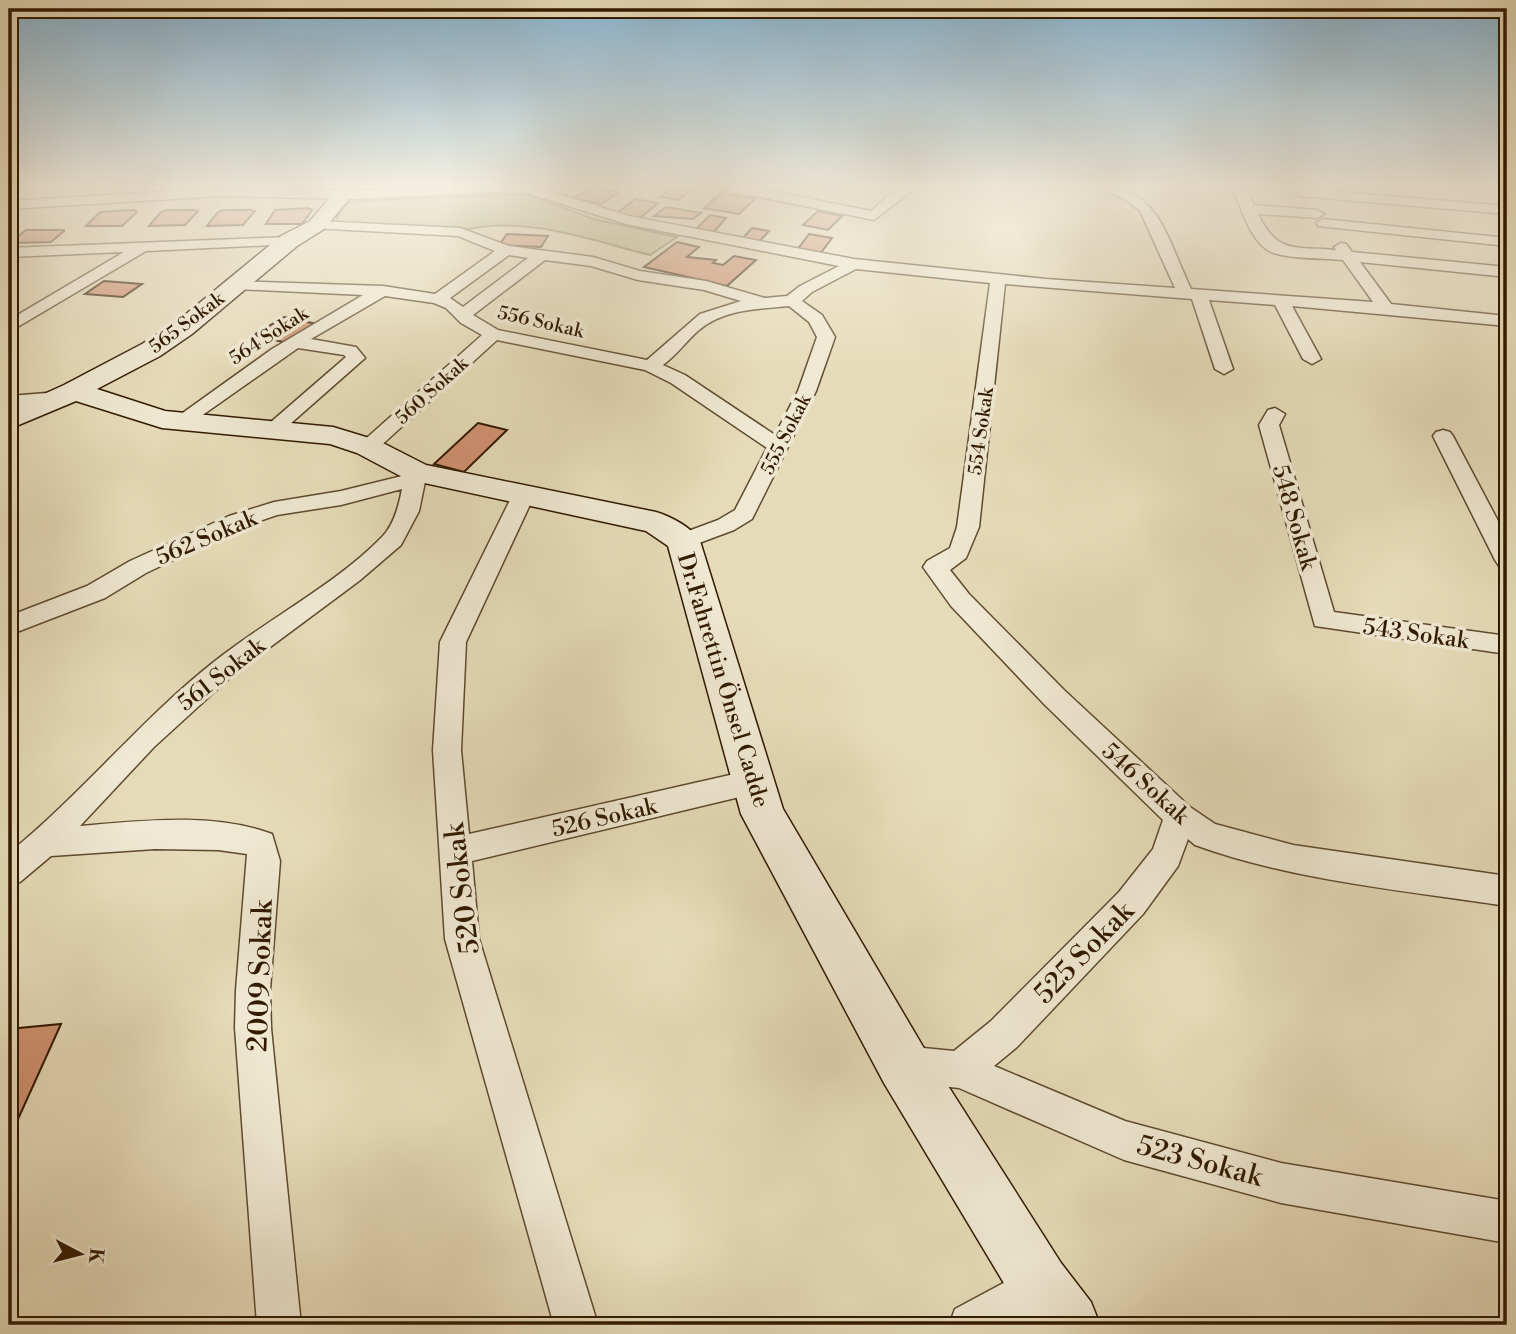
<svg xmlns="http://www.w3.org/2000/svg" width="1516" height="1334" font-family="'Libre Bodoni',serif">
<style>
.green{fill:#b8bf8c;stroke:#746c46;stroke-width:2}
.building{fill:#d09171;stroke:#311a00;stroke-width:2}
.lines{fill:none;stroke-linecap:round;stroke-linejoin:round}
.street-casing{stroke:#5e4a2e;stroke-width:3}
.secondary-casing{stroke:#311a00;stroke-width:3}
.street{fill:#efe8d2;fill-rule:evenodd}
.secondary{fill:#efe8d2;fill-rule:evenodd}
.labels{text-anchor:middle;stroke-width:7;stroke-linejoin:round;paint-order:stroke}
.far-street-label{font-size:19px;fill:#311a00;stroke:#efe8d2}
.street-label{font-size:23px;fill:#311a00;stroke:#efe8d2}
.near-street-label{font-size:28px;fill:#311a00;stroke:#efe8d2}
</style>
<rect width="100%" height="100%" fill="#e6dbb9"/>
<filter id="stains"><feTurbulence type="fractalNoise" baseFrequency=".00286" numOctaves="4"/><feColorMatrix values="0 0 0 0 .2 0 0 0 0 .09 0 0 0 0 .02 0 0 0 .5 -.17"/></filter>
<radialGradient id="worn" r=".72"><stop offset=".6" stop-color="#630" stop-opacity="0"/><stop offset="1" stop-color="#630" stop-opacity=".3"/></radialGradient>
<!-- green -->
<path class="green" d="M527,194L593,219L677,237L650,255C593,241 528,216 468,229L336,223L337,217L347,203L361,201Z"/>
<!-- building -->
<path class="building" d="M675,185L693,188L678,200L660,197Z
M593,187L619,192L601,204L574,198Z
M721,193L755,199L739,214L704,208Z
M635,199L658,203L640,218L616,214Z
M666,207L701,213L693,219L654,216Z
M308,208L312,210L302,224H266L275,210Z
M134,210L137,212L122,226H86L100,212Z
M168,210H194L198,211L185,225L149,226L161,212Z
M224,210H251L255,211L243,225L207,226L218,212Z
M818,211L842,216L828,230L803,225Z
M710,215L726,218L713,233L695,230Z
M752,228L769,231L758,243L741,240Z
M26,230H64V231L51,242L10,243Z
M507,234L548,236L541,247L499,245Z
M809,234L832,238L820,254L797,250Z
M677,242L699,247L687,257L716,260L713,263L723,265L734,256L756,260L727,286L644,267Z
M104,281L142,284L123,297L85,294Z
M284,317L317,324L287,343L254,335Z
M478,423L507,430L464,472L434,464Z
M61,1024L9,1139V1029Z
M9,1316L41,1325H9Z"/>
<g class="lines">
<defs>
<path id="street" d="M465,185H530L629,216L854,259L1046,279L1175,288L1140,211L1126,200L1092,185C1160,185 1166,237 1191,289L1373,302L1343,260C1324,258 1287,259 1271,252C1249,241 1241,205 1231,185H1244L1254,205L1317,210L1324,214L1317,218L1258,214C1278,255 1295,246 1336,250L1334,247L1341,243L1346,244L1352,252L1507,267V277L1360,262L1391,304L1507,316V326L1292,306L1321,359L1312,364L1303,359L1275,305L1209,300L1233,369L1224,374L1215,369L1192,299L1005,284L979,527L966,558L950,570L969,594L1064,690L1190,807L1215,824L1293,845L1507,876V906C1403,890 1295,881 1195,845L1188,839L1178,866L1143,914L1017,1047L994,1066L1125,1121L1281,1163L1507,1201V1243L1281,1203L1124,1160L959,1088L903,1082L890,1077L885,1064L890,1051L903,1046L954,1051L991,1021L1119,892L1153,849L1163,820L1044,704L951,606L923,567L927,561L950,548L957,527L990,283L856,269L812,292L802,301L822,315L835,337L816,391L752,519L734,530L683,549L675,546L672,541L675,536L718,520L735,510L767,448L671,383L645,370L497,340L375,451H361L358,447L361,443L482,335L461,323L446,308L434,303L385,296L311,339L356,347L365,358L281,432H267L264,428L346,357L344,355L298,348L187,426L180,428L170,422L272,349L363,295L236,289L228,284L230,281L383,286L435,294L495,251L458,236L312,228V222L317,221L460,228L509,246L593,257L640,271L706,281L765,298L787,296L800,286L839,266L626,224L527,193L494,192L353,199L223,196L9,209V201L223,188L353,191ZM509,255L528,258L463,307L450,298ZM545,260L591,266L638,280L704,290L741,301L700,314L647,360L498,330L473,315ZM789,306L809,322L817,337L798,391L775,435L685,375L663,365C677,355 686,341 699,330C724,309 758,309 789,306Z
M713,185H741L871,211L898,187L919,185L874,220L719,189Z
M1304,189L1507,206V214L1299,196V190Z
M1323,219L1507,238V246L1318,226L1316,223Z
M289,237L294,238L296,241L294,244L146,251L9,332V320L124,252L9,257V248Z
M59,392L68,398L66,402L9,408V396Z
M1275,408L1285,414L1279,425L1334,612L1507,636V654L1315,626L1259,425L1268,410Z
M1443,430L1450,432L1453,436L1507,538V568L1499,566L1495,560L1433,436L1436,432Z
M417,466L424,468L427,472L419,511L401,545L359,581L234,674L154,747L80,826C142,821 213,812 272,834L280,861L270,990L271,1028L301,1325H257L235,1028L236,990L247,854L218,850L155,849L51,856L20,882L9,887V853C82,794 141,719 215,661C268,619 335,585 382,537C394,525 399,505 402,489L341,505L277,515L245,526L146,573L105,598L9,635V616L87,586L130,561L229,516L274,502L341,491L406,475L410,468Z
M523,489L531,491L534,496L466,642L461,750L469,834L752,770L762,773L767,782L762,791L752,794L472,861L479,939L598,1325H554L445,939L433,750L440,642L512,496L515,491Z
M1039,1264L1054,1270L1060,1285L1054,1300L1012,1325H949L955,1309Z"/>
<path id="secondary" d="M451,185H471L474,189L464,195L457,193Z
M343,188L350,190L353,194L324,229L297,246L192,334L160,356L97,389L165,411L333,427L379,441L426,465L656,512C672,517 691,527 700,541L783,809L922,1045L1061,1263L1091,1302L1100,1325H1029L884,1083L741,814L668,546L646,531L406,479L357,453L330,444L162,428L76,401L9,429V410L64,385L142,344L174,324L281,236L310,221L336,190Z"/>
</defs>
<!-- street casing -->
<use href="#street" class="street-casing"/>
<!-- secondary casing -->
<use href="#secondary" class="secondary-casing"/>
<!-- street -->
<use href="#street" class="street"/>
<!-- secondary -->
<use href="#secondary" class="secondary"/>
</g>
<!-- sky -->
<linearGradient id="sky" x2="0" y2="1"><stop stop-color="#88b6d4"/><stop offset="0.5" stop-color="#f4efe0"/><stop offset="1" stop-color="#f4efe0" stop-opacity="0"/></linearGradient>
<rect width="1516" height="372" fill="url(#sky)"/>
<g class="labels">
<!-- far-street labels -->
<g class="far-street-label">
<text transform="translate(541 321) rotate(13)" y="7">556 Sokak</text>
<text transform="translate(186 322) rotate(-37)" y="7">565 Sokak</text>
<text transform="translate(268 335) rotate(-33)" y="7">564 Sokak</text>
<text transform="translate(431 390) rotate(-42)" y="7">560 Sokak</text>
<text transform="translate(980 431) rotate(-82)" y="7">554 Sokak</text>
<text transform="translate(785 434) rotate(-63)" y="7">555 Sokak</text>
</g>
<!-- street labels -->
<g class="street-label">
<text transform="translate(1295 517) rotate(74)" y="8">548 Sokak</text>
<text transform="translate(206 537) rotate(-23)" y="8">562 Sokak</text>
<text transform="translate(1416 633) rotate(8)" y="8">543 Sokak</text>
<text transform="translate(221 674) rotate(-38)" y="8">561 Sokak</text>
<text transform="translate(724 680) rotate(73)" y="8">Dr.Fahrettin Önsel Cadde</text>
<text transform="translate(1146 783) rotate(42)" y="8">546 Sokak</text>
<text transform="translate(604 817) rotate(-13)" y="8">526 Sokak</text>
</g>
<!-- near-street labels -->
<g class="near-street-label">
<text transform="translate(461 889) rotate(-97)" y="10">520 Sokak</text>
<text transform="translate(1083 952) rotate(-46)" y="10">525 Sokak</text>
<text transform="translate(259 976) rotate(-88)" y="10">2009 Sokak</text>
<text transform="translate(1200 1160) rotate(15)" y="10">523 Sokak</text>
</g>
</g>
<!-- margin -->
<rect width="1516" height="1334" fill="none" stroke="#e6dbb9" stroke-width="35"/>
<rect x="10" y="10" width="1495" height="1313" fill="none" stroke="#311a00" stroke-width="3.5"/>
<rect x="18" y="18" width="1481" height="1299" fill="none" stroke="#311a00" stroke-width="2"/>
<!-- north arrow -->
<g transform="translate(80 1254) rotate(97)" stroke="#efe8d2" stroke-width="5" paint-order="stroke">
<path d="M0-5L12 26L0 18L-12 26Z" fill="#311a00"/>
<text y="-10" font-size="19" font-weight="bold" text-anchor="middle" fill="#311a00">K</text>
</g>
<rect width="100%" height="100%" filter="url(#stains)"/>
<rect width="100%" height="100%" fill="url(#worn)"/>
</svg>
